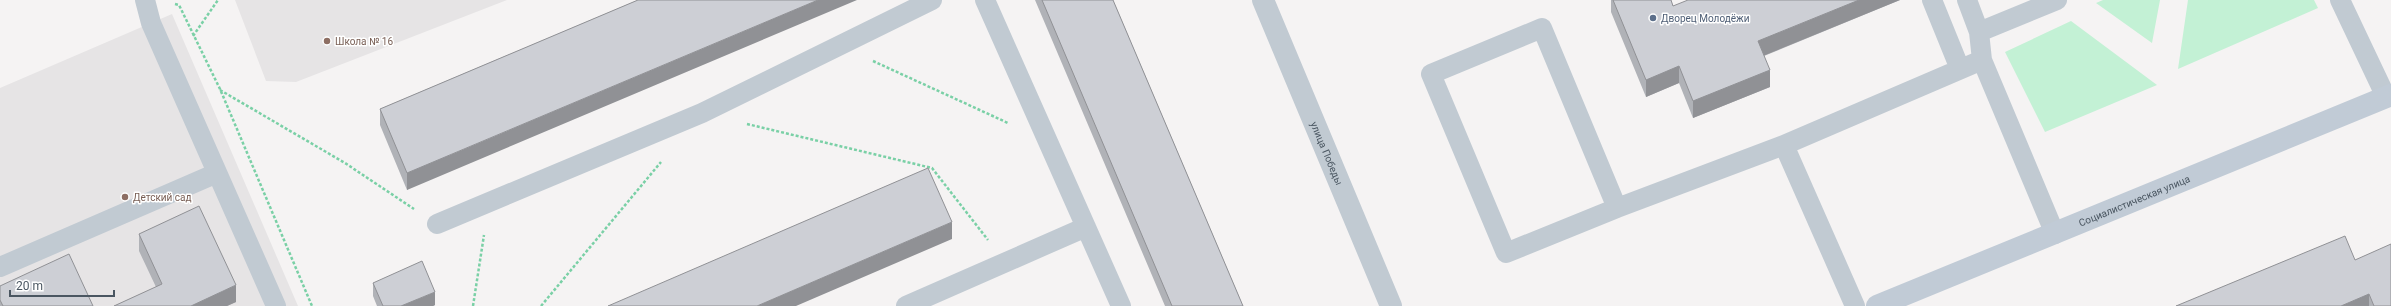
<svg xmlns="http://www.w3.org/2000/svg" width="2391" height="306" font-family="Roboto,sans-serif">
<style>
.education{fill:#e6e4e5}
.green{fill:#c3f1d5}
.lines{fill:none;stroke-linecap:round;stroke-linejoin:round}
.path{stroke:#7ad0a6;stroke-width:2.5;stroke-dasharray:3 2;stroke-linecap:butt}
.service{stroke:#c1cad2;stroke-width:20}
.tertiary{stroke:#c1cad2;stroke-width:22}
.secondary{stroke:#c1cbd6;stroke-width:22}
.wall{fill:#b0b2b7}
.shaded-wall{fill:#909195}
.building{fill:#cdcfd5;stroke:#909195}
.service-dot{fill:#5c6f8a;stroke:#fff;stroke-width:1.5}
.education-dot{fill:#8d6e63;stroke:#fff;stroke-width:1.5}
.labels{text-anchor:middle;stroke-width:3;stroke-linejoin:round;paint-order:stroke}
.service-label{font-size:10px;fill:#4e5e75;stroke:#fff;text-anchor:start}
.education-label{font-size:10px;fill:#785e54;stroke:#fff;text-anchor:start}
.street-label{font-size:10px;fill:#4a5661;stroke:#fff}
</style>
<rect width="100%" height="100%" fill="#f5f3f3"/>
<!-- education -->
<path class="education" d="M235,0H507L296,82L266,81Z
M172,14L298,306H0V88Z"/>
<!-- green -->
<path class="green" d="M2103,0H2160L2152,43L2096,3Z
M2188,0H2314L2318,8L2178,69Z
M2071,21L2157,85L2045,132L2005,52Z"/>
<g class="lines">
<!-- path -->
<path class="path" d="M175,4L179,5L220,89L312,306
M193,36L218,0
M873,61L1008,123
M220,90L345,163L414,209
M747,124L932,168L988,240
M473,306L484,235
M541,306L661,162"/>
<!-- service -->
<path class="service" d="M145,0L151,23L276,306
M985,0L1121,306
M1932,0L1960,69
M2340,0L2386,97
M1979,32L2057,0
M1982,60L2055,234
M1784,145L1855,306
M1617,208L1542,28L1431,74L1506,253L1617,208L1784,145L1982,60L1979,32L1967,0
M437,224L702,113L932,0
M0,267L217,173
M906,306L1086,227"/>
<!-- tertiary -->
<path class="tertiary" id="s1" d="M1263,0L1391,306"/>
<!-- secondary -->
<path class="secondary" id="s2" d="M1877,306L2391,95"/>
</g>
<!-- wall -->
<path class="wall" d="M638,0L407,190L380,125V109Z
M1035,0H1113L1243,306H1165Z
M1611,0H1671L1673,6L1900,0L1764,56L1770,87L1693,118L1679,83L1646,97L1611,12Z
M139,234L236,302L227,306H114L156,287L139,251Z
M2355,260L2391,306H2176Z
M373,283L435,305L433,306H377L373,296Z
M0,286L93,306H0Z"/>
<!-- shaded-wall -->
<path class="shaded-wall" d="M818,0H857L407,190V173Z
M1859,0H1900L1758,58V41Z
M1679,66V83L1646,97V80Z
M1770,70V87L1693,118V101Z
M952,222V239L796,306H757Z
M236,285V302L227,306H191Z
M435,292V305L433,306H401Z
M2369,294V306H2341Z"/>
<!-- building -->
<path class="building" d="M638,0H818L407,173L380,109Z
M1042,0H1113L1243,306H1172Z
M1613,0H1671L1673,6L1688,0H1859L1758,41L1770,70L1693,101L1679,66L1646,80Z
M928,168L952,222L757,306H608Z
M199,206L236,285L191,306H114L162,284L139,234Z
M2345,236L2355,260L2391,244V306H2374L2369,294L2341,306H2176Z
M69,254L93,306H3L0,300V286Z
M422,261L435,292L401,306H383L373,283Z"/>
<!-- markers -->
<circle class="service-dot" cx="1653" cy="18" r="4"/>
<g class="education-dot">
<circle cx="327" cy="41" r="4"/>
<circle cx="125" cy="197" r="4"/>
</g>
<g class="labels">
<!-- service labels -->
<g class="service-label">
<text x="1661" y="22">Дворец Молодёжи</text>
</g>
<!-- education labels -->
<g class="education-label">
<text x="335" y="45">Школа № 16</text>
<text x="133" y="201">Детский сад</text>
</g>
<!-- street labels -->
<g class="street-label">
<text dy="4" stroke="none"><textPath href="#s1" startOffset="166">улица Победы</textPath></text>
<text dy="4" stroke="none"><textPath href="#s2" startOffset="278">Социалистическая улица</textPath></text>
</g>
</g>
<!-- scale -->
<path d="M10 290v6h104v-6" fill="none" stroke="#4a5661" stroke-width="2"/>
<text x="16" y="290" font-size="12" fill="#4a5661" stroke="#ffffff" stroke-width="3" paint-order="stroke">20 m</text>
</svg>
